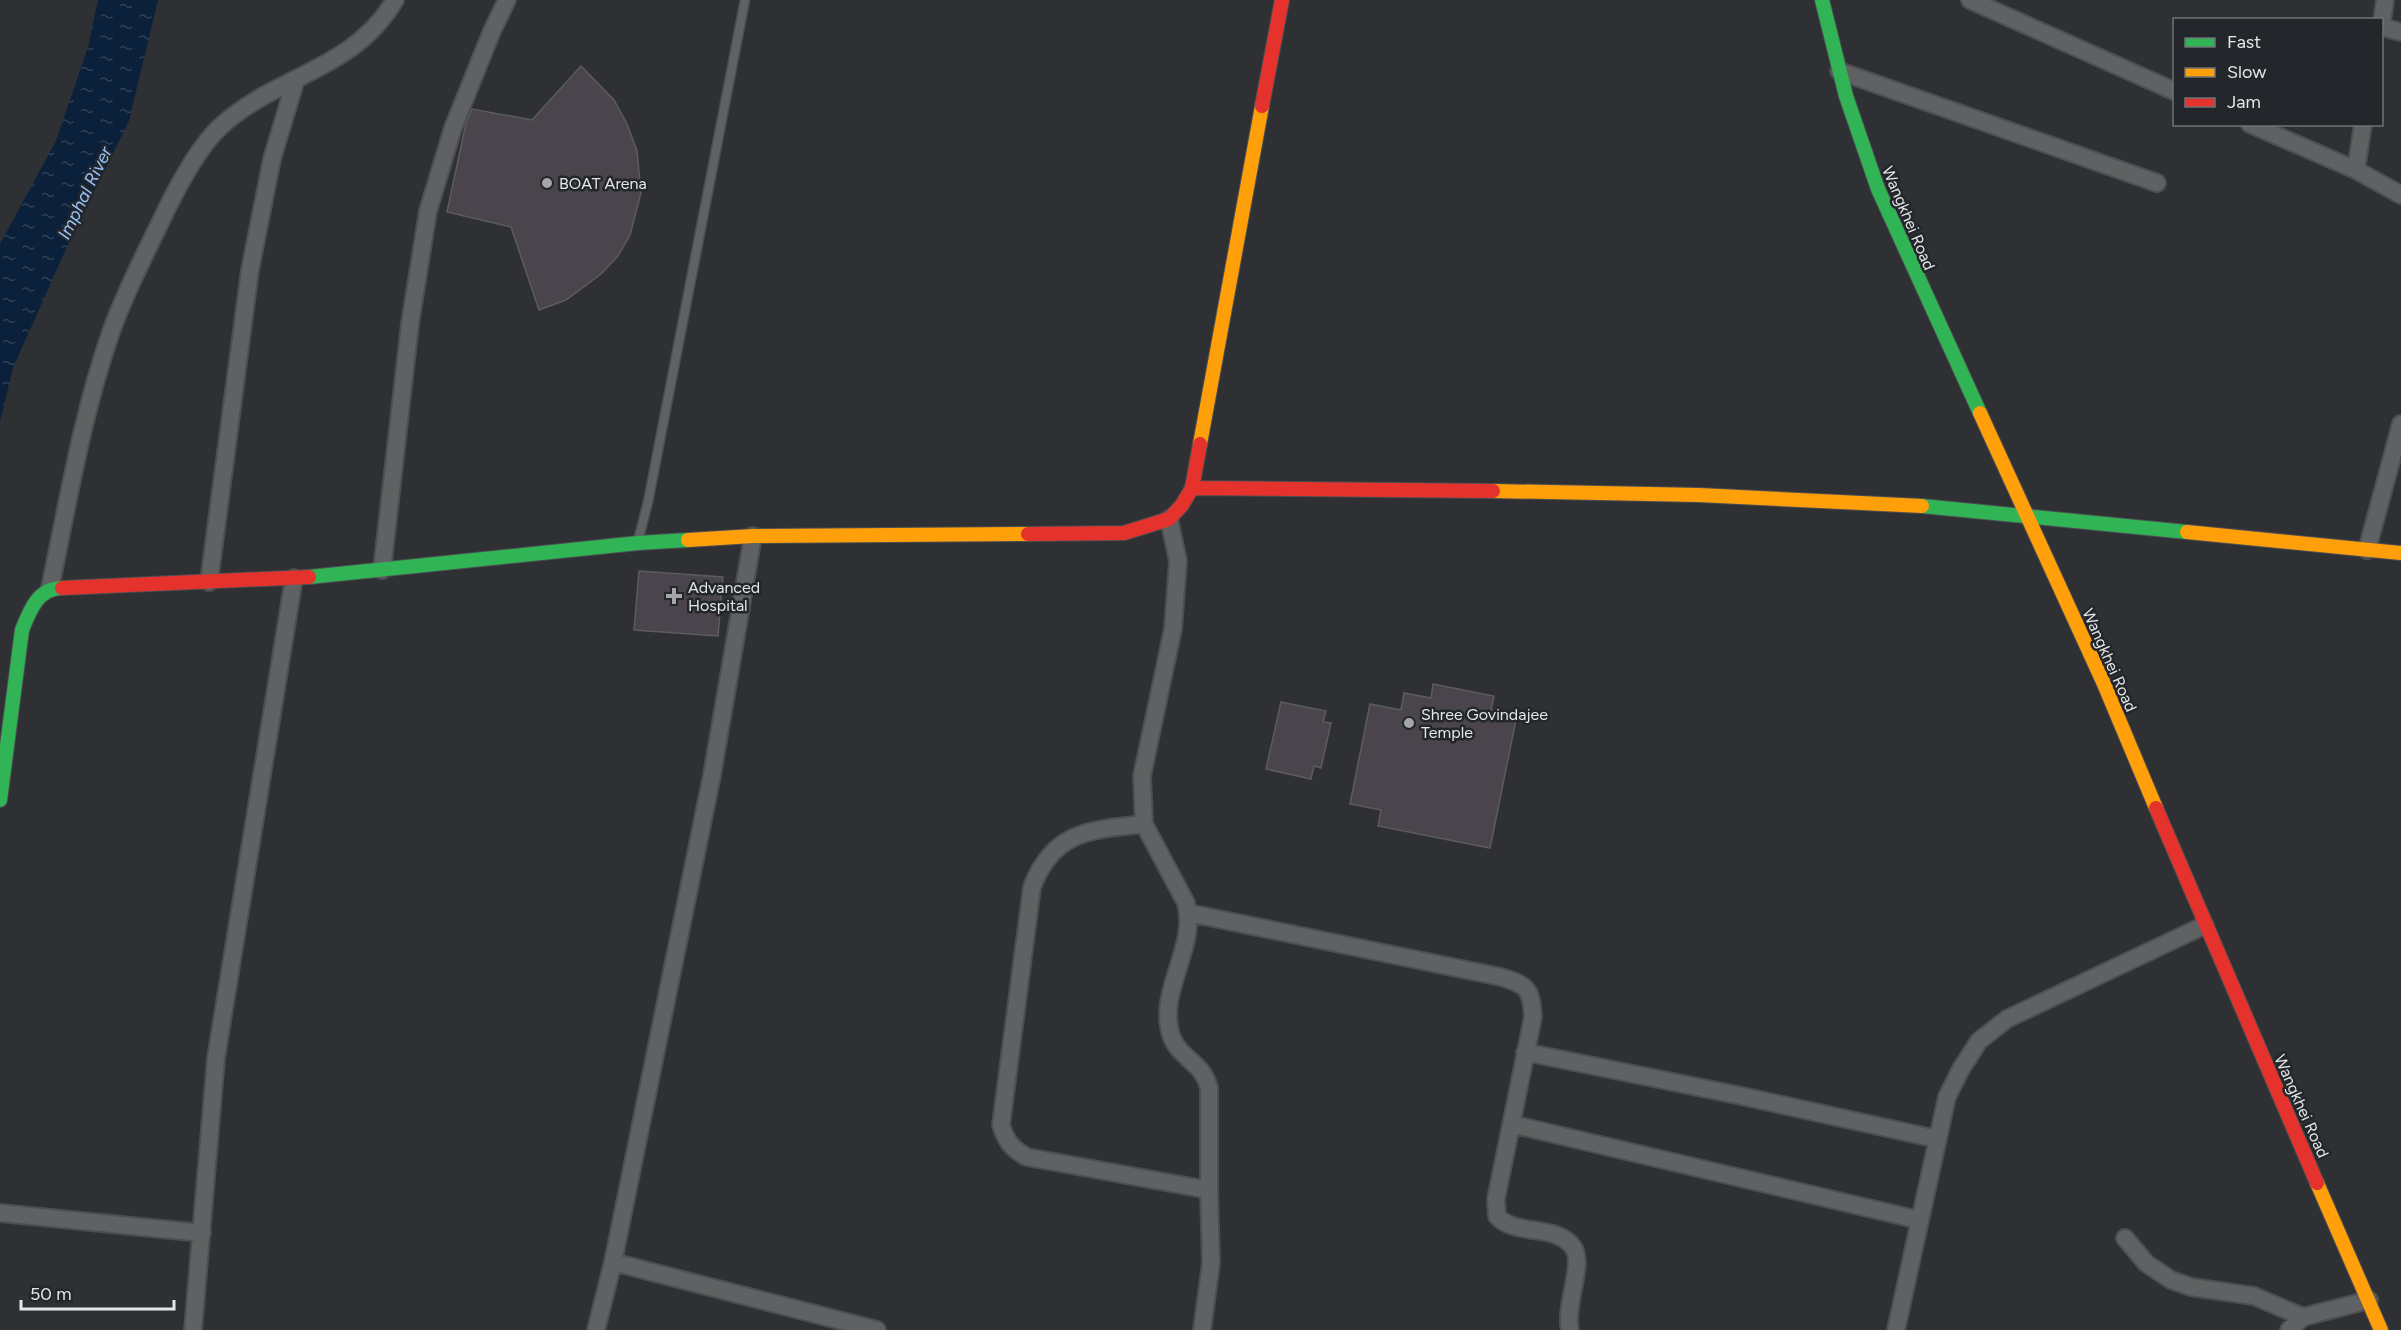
<svg xmlns="http://www.w3.org/2000/svg" width="2401" height="1330" font-family="Figtree,sans-serif">
<style>
.water{fill:url(#water-ripples)}
.building{fill:#4a454c;stroke:#5c5c5e;stroke-width:1.5}
.lines{fill:none;stroke-linecap:round;stroke-linejoin:round}
.lane-casing{stroke:#4c4e50;stroke-width:11}
.street-casing{stroke:#4c4e50;stroke-width:20}
.fast-casing{stroke:#4c4e50;stroke-width:16}
.slow-casing{stroke:#4c4e50;stroke-width:16}
.jam-casing{stroke:#4c4e50;stroke-width:16}
.lane{stroke:#5f6162;stroke-width:8}
.street{stroke:#5f6162;stroke-width:16}
.fast{stroke:#30b455;stroke-width:14}
.slow{stroke:#ff9f0a;stroke-width:14}
.jam{stroke:#e5322d;stroke-width:14}
.poi-dot{fill:#a4a6a9;stroke:#23262a;stroke-width:2}
.labels{text-anchor:middle;stroke-width:5;stroke-linejoin:round;paint-order:stroke}
.poi-label{font-size:16px;fill:#e4e6e8;stroke:#23262a;text-anchor:start}
.street-label{font-size:16px;fill:#e4e6e8;stroke:#23262a}
.water-label{font-size:18px;font-style:italic;fill:#96c2fa;stroke:#23262a}
</style>
<defs>
<pattern id="water-ripples" width="26" height="14" patternUnits="userSpaceOnUse" patternTransform="scale(1.5)"><rect width="26" height="14" fill="#0b213b"/><path d="M2 4q2-2 4 0t4 0M15 11q2-2 4 0t4 0" fill="none" stroke="#2e4157"/></pattern>
</defs>
<rect width="100%" height="100%" fill="#2e3033"/>
<!-- water -->
<path class="water" d="M98,0H158L129,121L70,240L13,368L0,422V244L56,141L88,47Z"/>
<!-- building -->
<path class="building" d="M581,66L614,100L627,124L637,151L641,193L630,235L618,256L601,274L566,300L539,310L511,227L447,212L466,123L472,109L532,120Z
M639,571L723,577L718,636L634,630Z
M1433,684L1494,696L1491,710L1517,715L1490,848L1378,826L1381,810L1350,804L1370,704L1401,710L1404,693L1431,698Z
M1281,702L1326,711L1323,722L1331,723L1321,768L1314,766L1311,779L1266,769Z"/>
<g class="lines">
<defs>
<path id="lane" d="M638,541L648,502L745,0"/>
<path id="street" d="M1970,0L2174,91
M2382,22L2385,0
M2382,27L2401,32
M1839,71L2157,183
M2250,124L2356,170L2401,195
M2356,170L2363,124
M1169,519L1178,561L1173,629L1142,776L1144,824L1186,903C1198,947 1157,991 1171,1035C1176,1051 1190,1058 1201,1071C1204,1075 1207,1081 1209,1087V1190L1211,1263L1202,1330
M2367,550L2401,424
M382,570L410,324L428,211L453,128L492,31L507,0
M209,582L250,270L272,159L296,79
M50,588C68,502 82,415 111,332C124,295 142,260 159,225C173,195 197,148 221,126C278,74 353,71 395,0
M1144,824C1091,830 1054,830 1032,887L1001,1125C1006,1141 1012,1149 1027,1157L1209,1190
M1189,913L1501,977C1528,985 1531,989 1533,1017L1496,1199L1497,1216C1515,1237 1556,1223 1573,1247C1585,1264 1564,1305 1570,1330
M1525,1052L1737,1095L1937,1139
M1511,1124L1919,1220
M0,1213L202,1233
M2125,1238L2146,1263L2171,1280L2191,1287L2254,1296L2303,1317
M613,1262L877,1330
M193,1330L216,1058L294,578
M596,1330L613,1262L712,775L753,536
M1896,1330L1947,1097L1961,1069L1979,1041L2007,1019L2205,925
M2289,1330L2303,1317L2369,1300"/>
<path id="fast" d="M1822,0L1846,96L1878,189L1980,413
M1922,506L2187,532
M309,577L638,543L688,540
M0,800L22,630C30,610 38,588 62,588"/>
<path id="slow" d="M1980,413L2104,684L2156,808
M1200,444L1262,106
M1493,491L1699,495L1922,506
M2187,532L2401,553
M688,540L753,536L1028,534
M2317,1183L2381,1330"/>
<path id="jam" d="M1262,106L1282,0
M1192,488L1493,491
M1028,534L1124,533L1169,519L1182,505L1192,488L1200,444
M62,588L309,577
M2156,808L2317,1183"/>
</defs>
<!-- lane casing -->
<use href="#lane" class="lane-casing"/>
<!-- street casing -->
<use href="#street" class="street-casing"/>
<!-- fast casing -->
<use href="#fast" class="fast-casing"/>
<!-- slow casing -->
<use href="#slow" class="slow-casing"/>
<!-- jam casing -->
<use href="#jam" class="jam-casing"/>
<!-- lane -->
<use href="#lane" class="lane"/>
<!-- street -->
<use href="#street" class="street"/>
<!-- fast -->
<use href="#fast" class="fast"/>
<!-- slow -->
<use href="#slow" class="slow"/>
<!-- jam -->
<use href="#jam" class="jam"/>
</g>
<!-- markers -->
<g class="poi-dot">
<circle cx="547" cy="183" r="6"/>
<path d="M671 587h6v6h6v6h-6v6h-6v-6h-6v-6h6z"/>
<circle cx="1409" cy="723" r="6"/>
</g>
<g class="labels">
<!-- poi labels -->
<g class="poi-label">
<text x="559" y="189">BOAT Arena</text>
<text x="688" y="593">Advanced<tspan x="688" dy="18">Hospital</tspan></text>
<text x="1421" y="720">Shree Govindajee<tspan x="1421" dy="18">Temple</tspan></text>
</g>
<!-- street labels -->
<g class="street-label">
<text transform="translate(1909 218) rotate(67)" y="6">Wangkhei Road</text>
<text transform="translate(2110 660) rotate(66)" y="6">Wangkhei Road</text>
<text transform="translate(2302 1106) rotate(66)" y="6">Wangkhei Road</text>
</g>
<!-- water labels -->
<g class="water-label">
<text transform="translate(85 193) rotate(-64)" y="6">Imphal River</text>
</g>
</g>
<!-- legend -->
<rect x="2173" y="18" width="210" height="108" fill="#23262a" stroke="#707376" stroke-width="1.5"/>
<rect x="2185" y="38" width="30" height="9" fill="#30b455" stroke="#707376" stroke-width="1.5"/>
<text x="2227" y="48" font-size="18" fill="#e4e6e8">Fast</text>
<rect x="2185" y="68" width="30" height="9" fill="#ff9f0a" stroke="#707376" stroke-width="1.5"/>
<text x="2227" y="78" font-size="18" fill="#e4e6e8">Slow</text>
<rect x="2185" y="98" width="30" height="9" fill="#e5322d" stroke="#707376" stroke-width="1.5"/>
<text x="2227" y="108" font-size="18" fill="#e4e6e8">Jam</text>
<!-- scale -->
<path d="M21 1300v9h153v-9" fill="none" stroke="#e4e6e8" stroke-width="3"/>
<text x="30" y="1300" font-size="18" fill="#e4e6e8" stroke="#23262a" stroke-width="4.5" paint-order="stroke">50 m</text>
</svg>
